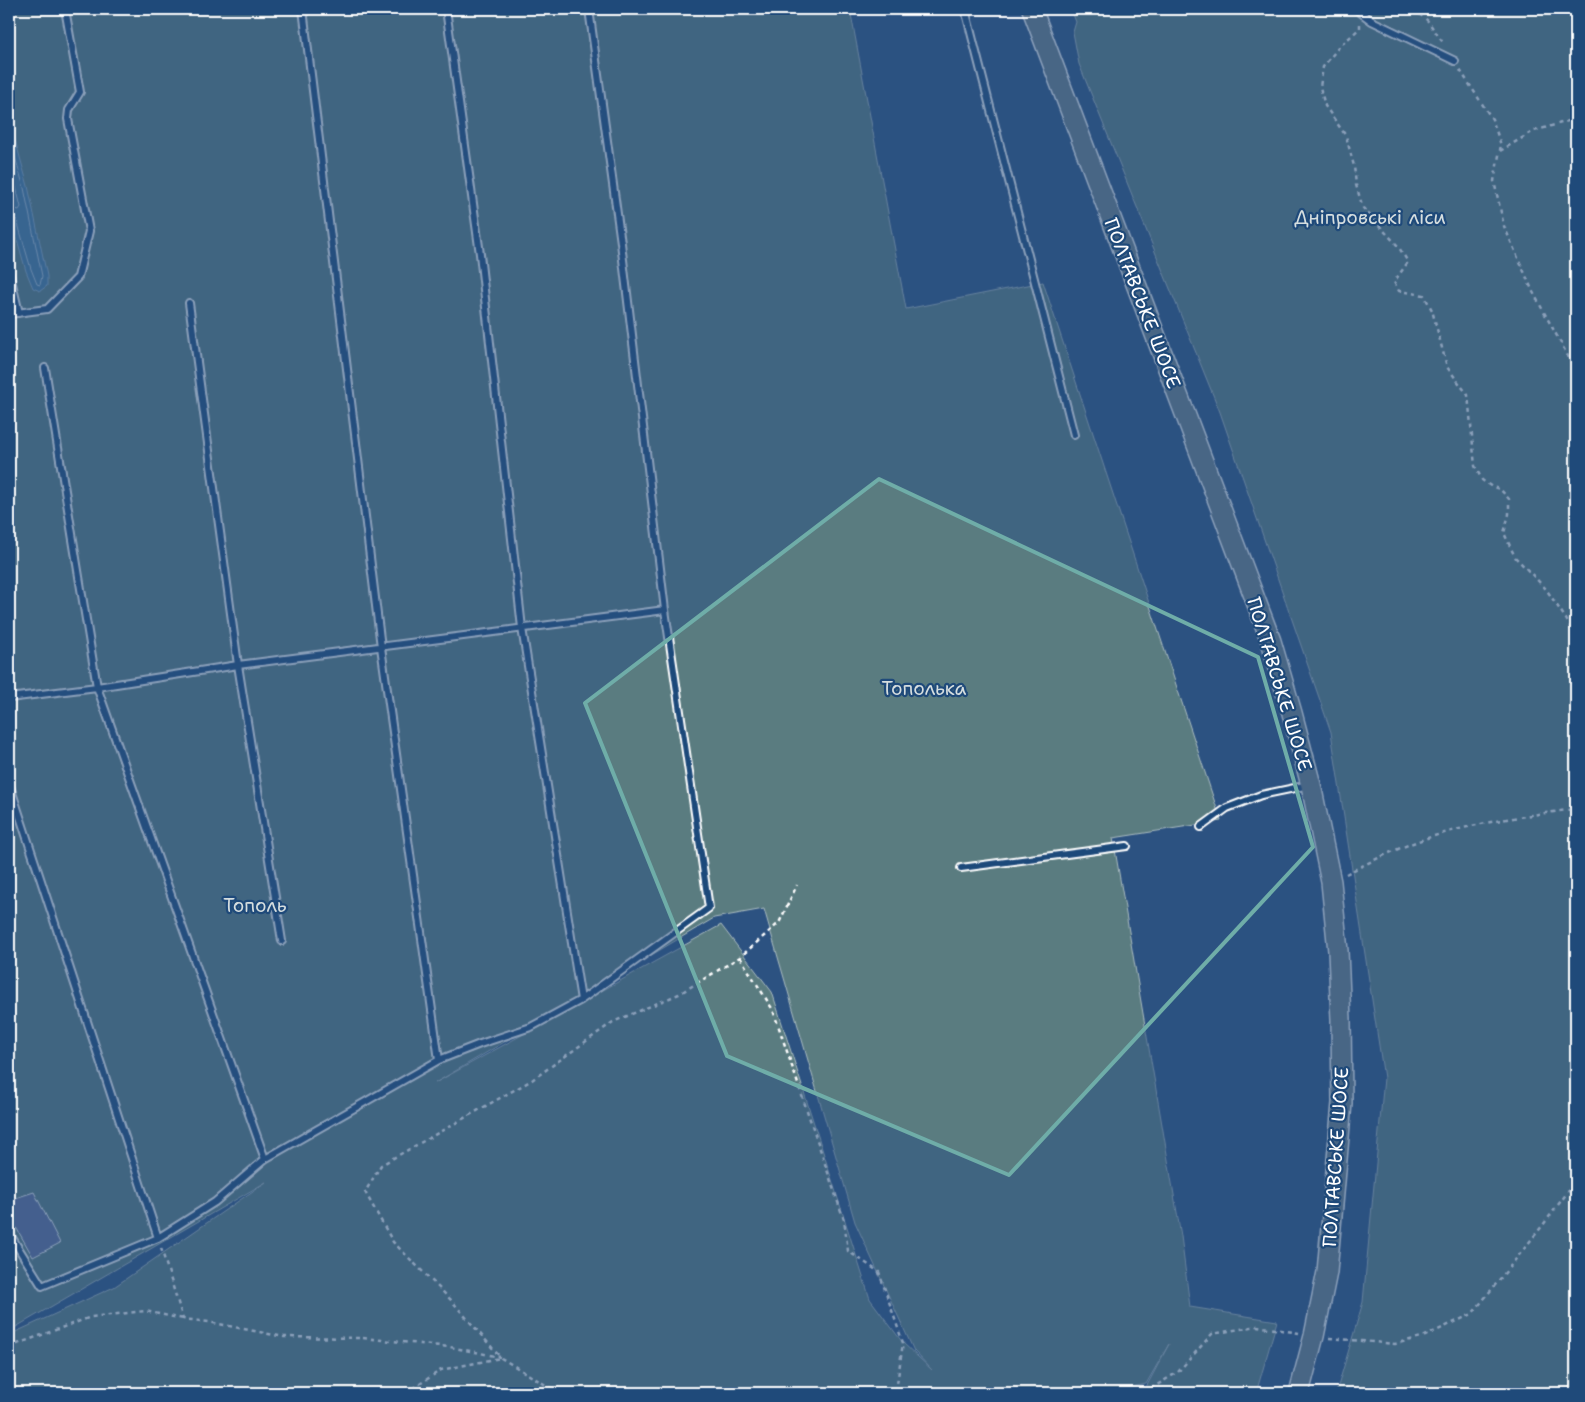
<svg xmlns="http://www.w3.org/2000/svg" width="1585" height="1402" font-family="'Shantell Sans',sans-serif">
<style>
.green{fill:#5a7b80;stroke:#acbdc0;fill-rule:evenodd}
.water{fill:#467ba3;stroke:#90b0c8}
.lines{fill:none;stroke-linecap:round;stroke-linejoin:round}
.shore{stroke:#b5cada;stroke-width:1}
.building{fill:#62709d;stroke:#fff}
.lane-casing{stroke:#fff;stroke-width:10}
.primary-casing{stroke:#fff;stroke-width:22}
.path{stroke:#fff;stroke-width:2.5;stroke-dasharray:4 4;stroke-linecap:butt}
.lane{stroke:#1f4a7a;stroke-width:6}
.primary{stroke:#6b7e8b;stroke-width:19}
.marked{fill:none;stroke:#6fada8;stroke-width:4;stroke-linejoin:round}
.labels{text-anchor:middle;stroke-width:4.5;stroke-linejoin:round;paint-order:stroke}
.park-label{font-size:19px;fill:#d6dedf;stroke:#1f4a7a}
.street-label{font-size:19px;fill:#fff;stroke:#1f4a7a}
</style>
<rect width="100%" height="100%" fill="#2c5281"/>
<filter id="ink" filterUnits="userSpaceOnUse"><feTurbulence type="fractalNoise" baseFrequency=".02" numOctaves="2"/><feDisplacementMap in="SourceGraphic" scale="10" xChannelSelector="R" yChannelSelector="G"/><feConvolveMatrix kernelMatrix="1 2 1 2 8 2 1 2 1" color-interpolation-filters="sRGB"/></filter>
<g filter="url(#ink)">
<!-- green -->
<path class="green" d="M9,9H850L906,309L1043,282L1221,821L1113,838L1181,1236L1190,1307L1277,1321L1256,1393H1143L1169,1344L1146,1384L1104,1393H9V1335L114,1287L266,1182L9,1331ZM764,909L855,1222L914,1351L932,1370L903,1343L870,1299L772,992L721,925L435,1083L714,918Z
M1071,9H1576V1393H1336L1363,1302L1384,1078L1331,732L1220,412L1079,64L1073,32L1076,22Z"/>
<!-- water -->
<path class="water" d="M9,118L28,186L47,276V286L40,291L33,288L26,271L9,211Z"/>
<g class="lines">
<!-- shore -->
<path class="shore" d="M9,136L24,188L42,276L40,285L37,284L31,269L16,217L13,214L9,213
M9,159L21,207L19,210L9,207"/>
</g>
<!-- building -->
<path class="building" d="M34,1192L60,1243L33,1257L9,1215V1200Z"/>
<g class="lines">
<defs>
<path id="lane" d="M303,9L381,647L439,1060
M446,9L480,254L522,628L581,1000
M965,9L1074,435
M1356,9L1372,21L1455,61
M9,271L19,313
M189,303L238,665L282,941
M9,314L47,309L78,277L89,231L68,119L69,110L80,92L65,9
M45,368L97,687L265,1159
M9,698L97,687L238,665L665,610
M9,783L158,1238
M1201,827L1227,808L1261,795L1309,785
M961,868L1127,846
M9,1233L42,1286L158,1238L215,1202L265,1159L439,1060L480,1044L531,1027L581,1000L709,908L665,610L621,243L589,9"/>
<path id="primary" d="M1032,9L1271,641L1292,713L1311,785L1331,882L1338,951L1341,1020L1342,1103L1327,1272L1314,1336L1299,1393"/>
</defs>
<!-- lane casing -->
<use href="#lane" class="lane-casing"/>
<!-- primary casing -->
<use href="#primary" class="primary-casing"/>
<!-- path -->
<path class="path" d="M1413,9L1427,20L1444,44
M1360,24V28L1338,48L1323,67L1320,87L1325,106L1346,136L1354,166L1356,185L1363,208L1398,246L1408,262L1394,282L1399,291L1424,295L1432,310L1447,367L1468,395L1475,466L1482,480L1492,487L1500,489L1509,499V514L1504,533L1515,557L1546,589L1566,619L1576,638
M1460,70L1492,119L1501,145L1494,181L1504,226L1533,292L1576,371
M1500,151L1534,131L1568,121L1576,114
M1346,874C1374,860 1403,845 1434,836C1480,822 1528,815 1576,809
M740,957L773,1010L844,1220L848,1251L879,1272L903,1343L896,1391L885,1393
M161,1248L183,1319L209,1322L284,1337L363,1338L450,1347L500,1357
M1329,1338L1395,1344L1425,1336L1472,1314L1543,1225L1576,1181
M9,1347L91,1317L145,1311L183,1319
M896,1391L912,1393
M406,1393L441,1370L500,1358
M559,1393L501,1358L451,1300L393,1242L365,1192L381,1165L532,1080L613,1022L679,994L740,957L779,923L797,885
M1144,1393L1178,1372L1212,1334L1257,1326L1299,1333"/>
<!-- lane -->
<use href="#lane" class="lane"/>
<!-- primary -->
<use href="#primary" class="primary"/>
</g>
</g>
<!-- marked area -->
<path d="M0 0H1585V1402H0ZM879,479L1258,657L1313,847L1009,1175L727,1056L585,703Z" fill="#2c5281" fill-opacity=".55" fill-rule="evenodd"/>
<path class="marked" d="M879,479L1258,657L1313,847L1009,1175L727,1056L585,703Z"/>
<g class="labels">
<!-- park labels -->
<g class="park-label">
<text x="1370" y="224">Дніпровські ліси</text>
<text x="924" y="695">Тополька</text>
<text x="255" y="912">Тополь</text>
</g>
<!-- street labels -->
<g class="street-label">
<text transform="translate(1143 303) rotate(69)" y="7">ПОЛТАВСЬКЕ ШОСЕ</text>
<text transform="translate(1280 684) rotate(73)" y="7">ПОЛТАВСЬКЕ ШОСЕ</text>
<text transform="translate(1335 1157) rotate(-86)" y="7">ПОЛТАВСЬКЕ ШОСЕ</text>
</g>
</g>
<!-- margin -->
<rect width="1585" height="1402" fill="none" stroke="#1f4a7a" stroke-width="30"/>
<rect x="15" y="15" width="1555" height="1372" fill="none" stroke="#fff" stroke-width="2" filter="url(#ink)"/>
</svg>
